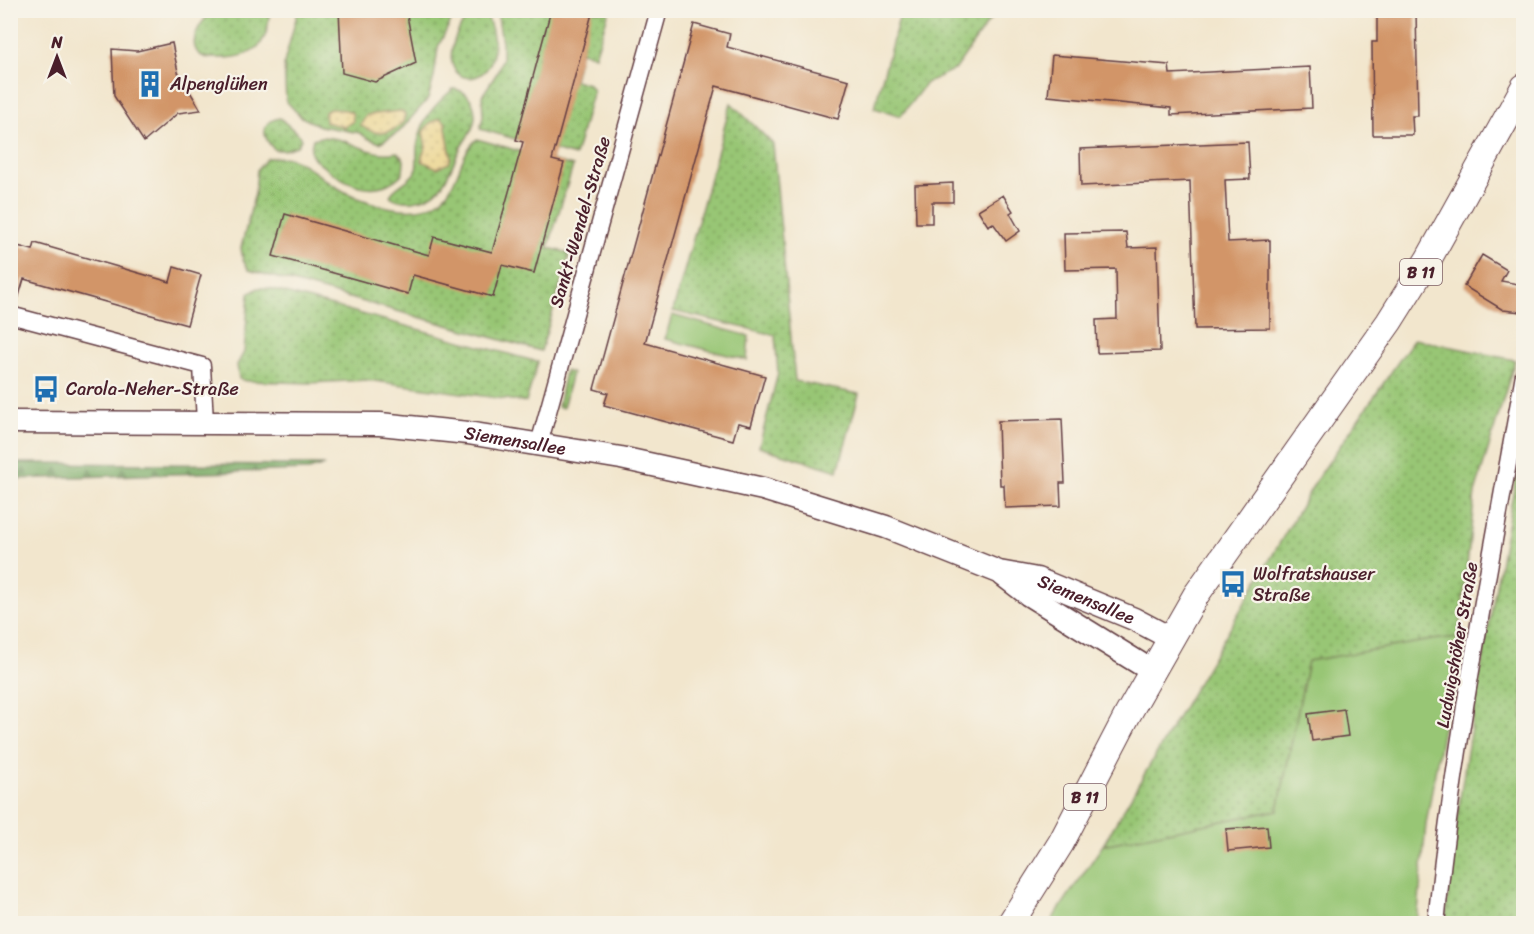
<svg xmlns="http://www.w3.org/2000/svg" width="1534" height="934" font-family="Sriracha,sans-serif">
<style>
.grass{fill:url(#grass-dots);stroke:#717250;stroke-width:1.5}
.forest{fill:url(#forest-firs);stroke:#626548;stroke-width:1.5}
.sand{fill:url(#sand-dots);stroke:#9c7c64;stroke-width:1.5}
.green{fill:#98c674;stroke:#717250;stroke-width:1.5}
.building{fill:#d29567}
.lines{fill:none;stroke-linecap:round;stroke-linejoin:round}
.minor-casing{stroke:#633d43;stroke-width:19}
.secondary-casing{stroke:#633d43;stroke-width:25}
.primary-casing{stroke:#633d43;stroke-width:28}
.minor{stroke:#fff;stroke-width:16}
.secondary{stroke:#fff;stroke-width:22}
.primary{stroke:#fff;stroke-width:26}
.labels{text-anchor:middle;stroke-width:4.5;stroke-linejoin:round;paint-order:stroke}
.shield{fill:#f7f3e8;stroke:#7e5f64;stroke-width:1.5}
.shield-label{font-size:16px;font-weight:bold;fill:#4a1f2b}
.poi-label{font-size:18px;fill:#4a1f2b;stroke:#f7f3e8;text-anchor:start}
.street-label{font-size:18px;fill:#4a1f2b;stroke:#f7f3e8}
</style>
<defs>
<pattern id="grass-dots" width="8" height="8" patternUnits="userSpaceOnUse" patternTransform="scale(1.5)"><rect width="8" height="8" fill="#98c674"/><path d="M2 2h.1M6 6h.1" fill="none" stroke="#7ea05f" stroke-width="1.8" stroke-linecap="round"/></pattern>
<pattern id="forest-firs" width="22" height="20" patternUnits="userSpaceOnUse" patternTransform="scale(1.5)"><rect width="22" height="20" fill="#7aab66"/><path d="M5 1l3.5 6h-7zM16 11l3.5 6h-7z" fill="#668b54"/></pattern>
<pattern id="sand-dots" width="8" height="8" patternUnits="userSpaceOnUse" patternTransform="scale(1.5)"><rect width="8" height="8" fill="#eeda9e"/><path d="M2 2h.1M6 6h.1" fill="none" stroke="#cebb88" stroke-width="1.8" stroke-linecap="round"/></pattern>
</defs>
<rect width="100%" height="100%" fill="#f7f3e8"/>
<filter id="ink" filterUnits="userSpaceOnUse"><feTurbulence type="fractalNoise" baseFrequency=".0167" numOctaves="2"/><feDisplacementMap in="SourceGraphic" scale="12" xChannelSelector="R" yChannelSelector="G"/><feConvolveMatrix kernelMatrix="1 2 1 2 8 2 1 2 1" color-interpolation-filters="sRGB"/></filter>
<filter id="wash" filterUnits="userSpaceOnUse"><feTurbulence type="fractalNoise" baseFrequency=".008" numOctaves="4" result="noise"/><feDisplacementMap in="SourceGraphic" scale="24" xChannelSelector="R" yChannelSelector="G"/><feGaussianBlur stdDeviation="1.35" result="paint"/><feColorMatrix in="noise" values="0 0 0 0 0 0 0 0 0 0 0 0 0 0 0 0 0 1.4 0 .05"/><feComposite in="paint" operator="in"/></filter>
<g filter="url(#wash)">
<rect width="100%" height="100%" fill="#f2e6cd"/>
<!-- grass -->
<path class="grass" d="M215,11H270C268,20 269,29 264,38C256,55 238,58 221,58C215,58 208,59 202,56C184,45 202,17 215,11Z
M298,11H456L438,47L434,77L428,99L399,132L380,143L367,138L360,133L320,126L301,117L286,101L284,63Z
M471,11H485C526,102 406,98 471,11Z
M497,11H609L595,56L581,51L574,80L588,84L593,90L575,156L480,129L483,117L482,96L497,73L502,59V43Z
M901,11H996L955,69L926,83L901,116L874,108Z
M453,89C473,91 480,113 471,131C467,138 462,144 459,151C447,175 444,198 412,201C404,202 397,201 390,196C395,185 411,182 416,170C418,162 416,154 417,147C422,118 432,107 453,89Z
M731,103L773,144L795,381L859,394L838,471L759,447L778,373L775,335L673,311Z
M280,118L299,135L301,140L297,146L284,150H275C262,138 259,122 280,118Z
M322,137C328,138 335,138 341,140C361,146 376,157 397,152L404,160L403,173C379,198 351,187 327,169C321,165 313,160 311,153C310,148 312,144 313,139Z
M477,139L573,166L548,248L570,253L541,351L249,270L243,260L241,248L255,193L257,170L267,158C274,158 284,156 290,158C307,163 319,177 333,185C358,201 412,221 439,201C460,185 458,155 477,139Z
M258,288H267L538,362L526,402L367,380L310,383L246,381L239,379L237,365L244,352L249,294Z
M1414,339L1515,360L1475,493L1459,637L1432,640L1308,662L1278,810L1103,845L1317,479Z
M565,371L572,373L563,408L558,407Z
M1523,437V923L1445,924C1460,760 1495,598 1523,437Z"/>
<!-- forest -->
<path class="forest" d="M11,463H41L325,465L309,470L11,479Z"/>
<!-- sand -->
<path class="sand" d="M330,109L346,110L352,113L353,121L344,127L325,122V112Z
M401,111L405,114L403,122C390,136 376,136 360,125L367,115Z
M440,118L445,122L451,157L449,163L437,168L422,161V156L426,147L423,132L430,123Z"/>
<!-- green -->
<path class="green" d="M672,315L749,336L747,360L665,339Z
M1459,637L1426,824L1417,923L1049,924L1103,845L1278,810L1308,661L1432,640Z"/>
<g id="blocks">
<!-- building -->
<path class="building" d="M339,10H406L416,63L375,82L342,73Z
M551,10H593L552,160L564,163L534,273L502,265L493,297L413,275L408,294L273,256L285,214L429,255L434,237L492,252L523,142L516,140Z
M1377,10H1416L1418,116H1412L1413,135H1373L1372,42H1377Z
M694,24L730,34L727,47L849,80L838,119L716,86L645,343L765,376L751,426L738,423L733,440L604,405L608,393L594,389Z
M172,43L178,72L201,110L178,113L144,142L114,96L112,49L137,51Z
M1052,55L1169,65L1170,74L1310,67L1312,108L1171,115V108L1048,96Z
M1248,142L1250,179L1225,180L1228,242L1270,240V328L1195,329L1190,181L1081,186L1080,149Z
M953,183V202H932V223H916L915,185Z
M1003,195L1013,211L1010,213L1020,231L1006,241L993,223L988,226L978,210Z
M1126,232L1128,248L1157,247L1160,351L1097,353L1096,320L1117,319L1116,269L1065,270L1064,233Z
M35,243L170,282L174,267L201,275L187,325L24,279L16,306L10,305V244L33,250Z
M1482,255L1507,270L1501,281L1524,285L1521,312L1503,310L1464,286Z
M1062,419L1065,483H1060L1061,506L1005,508L1004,485H1000L998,421Z
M1344,709L1348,736L1312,741L1308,714Z
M1267,826L1269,847L1228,851L1226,829Z"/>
</g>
</g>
<g filter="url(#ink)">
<use href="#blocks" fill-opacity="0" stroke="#633d43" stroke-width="1.5"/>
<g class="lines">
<defs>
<path id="minor" d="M10,315L202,366L205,422
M539,444L659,10
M1436,924C1454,739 1492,557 1524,374"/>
<g id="secondary">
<path id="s1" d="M10,422L380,424L468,433L621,458L763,489L886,527L999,572L1037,579L1134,619L1170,638"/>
<path d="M1003,575L1029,595L1152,671"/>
</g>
<path id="primary" d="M1010,924L1061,843L1128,714L1196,595L1389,322L1428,260L1524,87"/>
</defs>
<!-- minor casing -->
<use href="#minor" class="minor-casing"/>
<!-- secondary casing -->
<use href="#secondary" class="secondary-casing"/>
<!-- primary casing -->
<use href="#primary" class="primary-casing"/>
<!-- minor -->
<use href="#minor" class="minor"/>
<!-- secondary -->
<use href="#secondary" class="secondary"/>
<!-- primary -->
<use href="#primary" class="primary"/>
</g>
</g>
<!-- icons -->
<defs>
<symbol id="building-bare" viewBox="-9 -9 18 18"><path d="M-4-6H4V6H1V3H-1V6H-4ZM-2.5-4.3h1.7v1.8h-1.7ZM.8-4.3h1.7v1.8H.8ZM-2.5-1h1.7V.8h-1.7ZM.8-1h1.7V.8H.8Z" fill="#1f6fb2" stroke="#f7f3e8" stroke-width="2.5" paint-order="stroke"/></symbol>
<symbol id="bus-bare" viewBox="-9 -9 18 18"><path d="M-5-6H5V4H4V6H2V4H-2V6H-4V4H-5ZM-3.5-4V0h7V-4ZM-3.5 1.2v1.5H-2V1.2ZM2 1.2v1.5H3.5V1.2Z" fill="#1f6fb2" stroke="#f7f3e8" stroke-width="2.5" paint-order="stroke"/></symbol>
</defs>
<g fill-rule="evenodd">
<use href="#building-bare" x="131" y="65" width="38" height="38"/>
<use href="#bus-bare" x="27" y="370" width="38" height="38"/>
<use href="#bus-bare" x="1214" y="565" width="38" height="38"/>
</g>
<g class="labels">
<!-- shield labels -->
<g class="shield">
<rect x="1400" y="259" width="42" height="26" rx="4.5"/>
<rect x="1064" y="784" width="42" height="26" rx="4.5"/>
</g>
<g class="shield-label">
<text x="1421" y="278">B 11</text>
<text x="1085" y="803">B 11</text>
</g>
<!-- poi labels -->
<g class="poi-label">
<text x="170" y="90">Alpenglühen</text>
<text x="66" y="395">Carola-Neher-Straße</text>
<text x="1253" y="580">Wolfratshauser<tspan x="1253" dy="21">Straße</tspan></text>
</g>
<!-- street labels -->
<g class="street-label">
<text transform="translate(580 222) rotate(-74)" y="6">Sankt-Wendel-Straße</text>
<text dy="6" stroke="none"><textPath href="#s1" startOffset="506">Siemensallee</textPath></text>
<text dy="6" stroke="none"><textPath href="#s1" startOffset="1101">Siemensallee</textPath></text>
<text transform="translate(1457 645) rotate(-80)" y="6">Ludwigshöher Straße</text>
</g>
</g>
<!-- margin -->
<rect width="1534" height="934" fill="none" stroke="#f7f3e8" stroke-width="36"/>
<!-- north arrow -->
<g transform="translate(57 57)" stroke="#f7f3e8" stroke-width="4.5" paint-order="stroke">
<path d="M0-4.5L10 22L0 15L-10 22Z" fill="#4a1f2b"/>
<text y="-9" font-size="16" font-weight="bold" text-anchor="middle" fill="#4a1f2b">N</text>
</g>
</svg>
